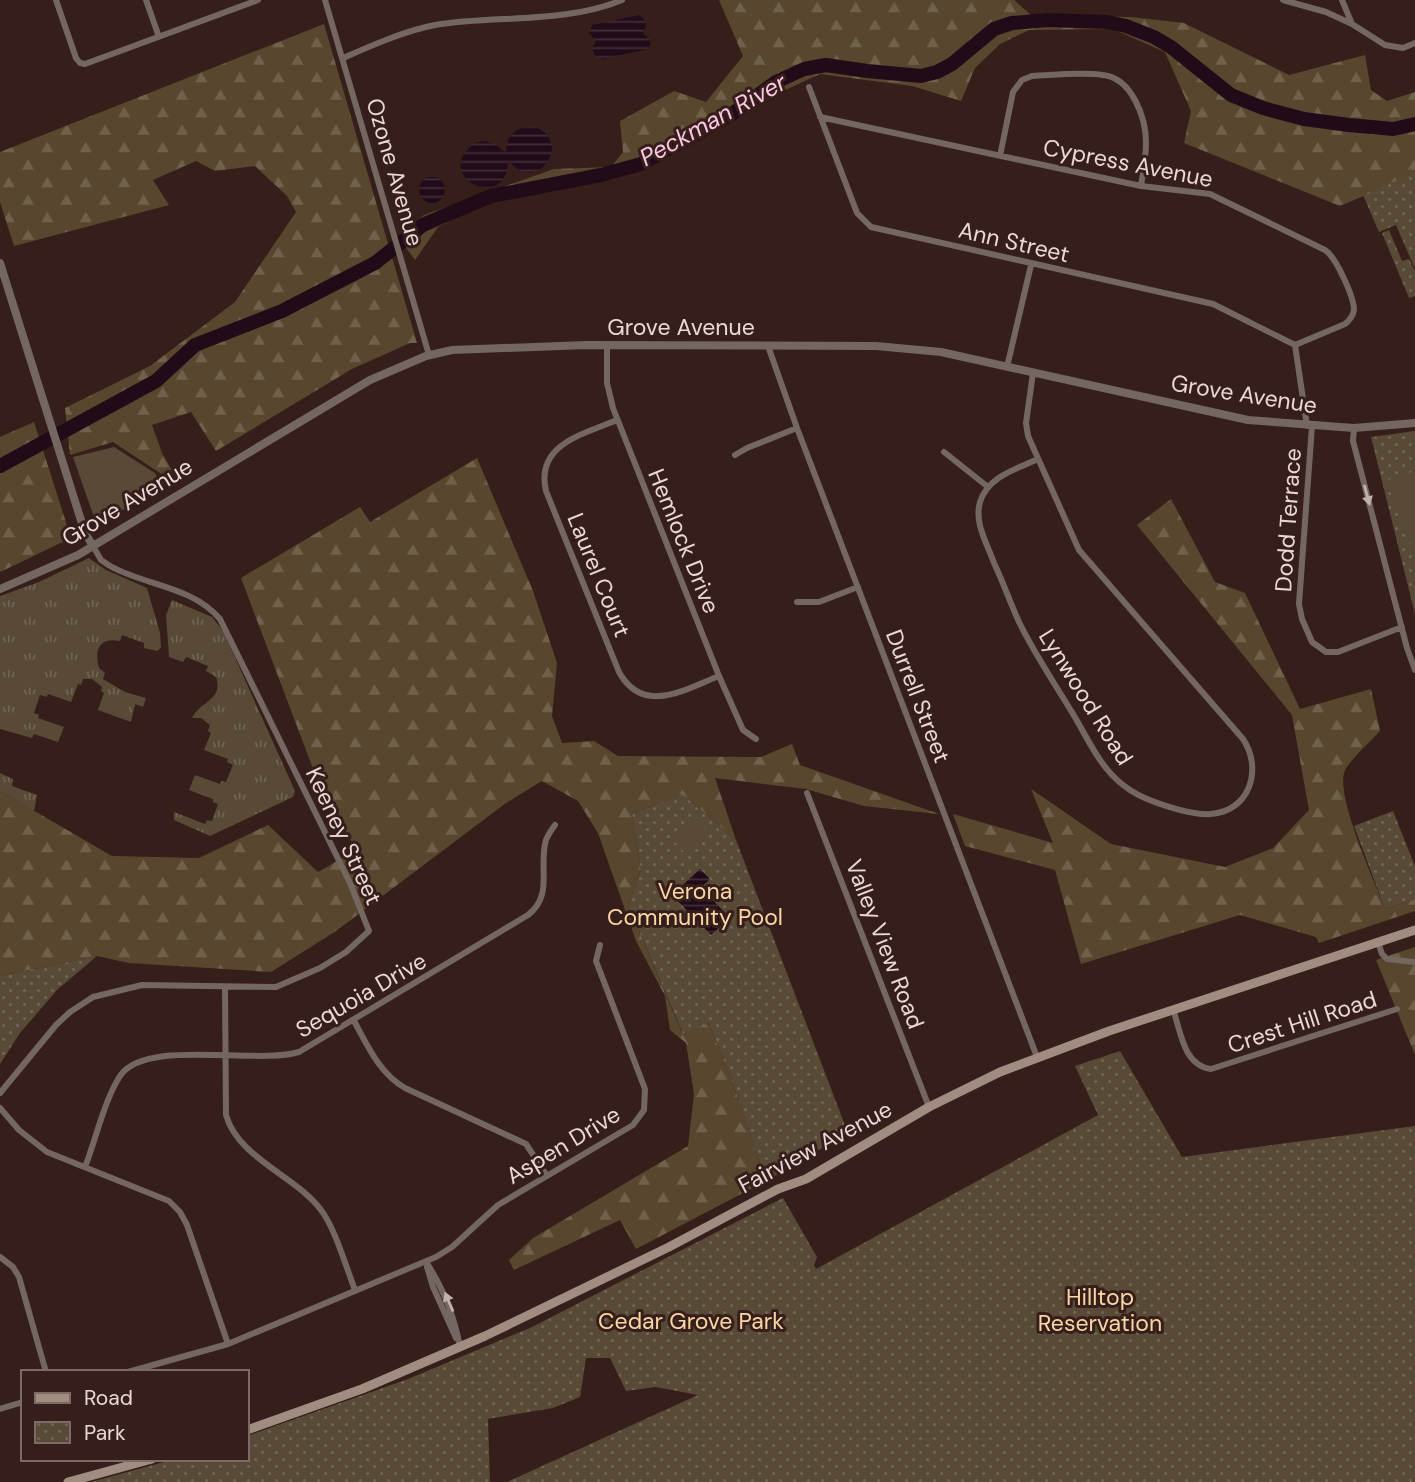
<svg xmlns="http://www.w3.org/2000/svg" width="1415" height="1482" font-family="'DM Sans',sans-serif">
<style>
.grass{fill:url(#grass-tufts)}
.forest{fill:url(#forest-firs)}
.park{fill:url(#park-dots)}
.pitch{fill:#584a37}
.water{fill:url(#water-rules)}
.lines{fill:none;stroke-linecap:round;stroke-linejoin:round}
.river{stroke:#210b19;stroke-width:14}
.minor{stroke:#746760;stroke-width:6}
.tertiary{stroke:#746760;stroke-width:8}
.secondary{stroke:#a08c80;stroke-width:9}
.oneway{fill:#c1b1ad}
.labels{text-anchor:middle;stroke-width:6;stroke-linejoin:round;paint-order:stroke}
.street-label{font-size:23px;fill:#ead9d6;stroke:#361e1b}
.park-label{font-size:23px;fill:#fad7a6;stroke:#361e1b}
.water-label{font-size:24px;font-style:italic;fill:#fdc7e7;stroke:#361e1b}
</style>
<defs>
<pattern id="grass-tufts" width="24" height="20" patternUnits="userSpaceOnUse" patternTransform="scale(1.75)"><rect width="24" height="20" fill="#584a37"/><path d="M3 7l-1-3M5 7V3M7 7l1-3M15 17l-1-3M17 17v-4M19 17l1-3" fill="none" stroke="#706453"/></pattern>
<pattern id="forest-firs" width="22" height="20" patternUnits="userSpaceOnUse" patternTransform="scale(1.75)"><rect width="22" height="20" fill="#58472e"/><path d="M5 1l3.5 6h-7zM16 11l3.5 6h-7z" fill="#70614c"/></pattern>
<pattern id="park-dots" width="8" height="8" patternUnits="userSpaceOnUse" patternTransform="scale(1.75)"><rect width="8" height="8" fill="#584a37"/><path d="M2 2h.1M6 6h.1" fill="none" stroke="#706453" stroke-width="1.8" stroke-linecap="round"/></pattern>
<pattern id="water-rules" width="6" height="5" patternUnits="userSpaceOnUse" patternTransform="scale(1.75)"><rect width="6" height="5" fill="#210b19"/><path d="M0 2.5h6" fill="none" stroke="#412e3a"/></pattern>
</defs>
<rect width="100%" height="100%" fill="#361e1b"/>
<!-- grass -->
<path class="grass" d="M89,558L106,570L147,588L160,633L161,648L157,651L144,648V643L122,635L120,641C99,637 94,650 99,668L105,673L103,679L125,692L146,698L143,707L135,704L131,722L98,710L104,693L101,691L102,687L92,679H83L81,685L78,684L71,702L48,694L47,697L40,695L34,713L39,715L38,718L64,727L58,742L34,734L32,738L0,729V596L39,582Z
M172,600L212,617L223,631L295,791L293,797L210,836L174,820V812L205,824L207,820L212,821L218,804L213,802V799L189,790L195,775L220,784L221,781L226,782L233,765L227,762L228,759L204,750L211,733L208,731L210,725L201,718H192C200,701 224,700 216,677L206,671L208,666L186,657L183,662L169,657L166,615Z
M0,773L13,779L12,786L37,795L34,811L0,791Z"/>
<!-- forest -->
<path class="forest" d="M719,0H1014L1031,15L1131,17L1184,23L1289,75L1365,55L1371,90L1387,101L1415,92V174L1340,206L1184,143L1191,111L1165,52L1113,29L1029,30L1000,44L975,68L961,101L912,86L820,74L746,108L638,171L589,183L489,201L438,227L415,260L399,238L424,215L554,169L611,167L623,152L620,121L674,91L706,102L743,56Z
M324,24L417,343H410L352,369L216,451L191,412L152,425L162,453L174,474L169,479L113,442L70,455L65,408L150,366L235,302L296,212L287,196L255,166L215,171L196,161L153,180L169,205L14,246L0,202V152Z
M34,422L71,538L0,572V437Z
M477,458L533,591L557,663L552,716L562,743L594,741L618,756L761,757L792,744L800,765L939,814L864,806L806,789L715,778L736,840L682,794L632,814L641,870L628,905L682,1033L709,1023L731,1078L766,1181L636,1249L620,1220L514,1270L509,1260L533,1238L688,1146L694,1094L686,1043L670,1030L665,996L636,941L598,833L578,801L542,781L506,803L336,931L271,972L129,963L97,956L0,976V791L112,856L199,858L268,825L318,872L356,850L315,774L241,578L360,507L370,522Z
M1171,499L1215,582L1245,593L1300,709L1371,689L1380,731C1371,741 1347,762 1344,773C1337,800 1374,880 1385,909L1415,899V911L1319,943L1316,937L1240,915L1081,964L1055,870L965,846L953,814L1053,843L1031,789L1111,844L1225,867L1273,848L1309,810L1292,715L1137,525Z
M1415,947V1055L1376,960Z"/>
<!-- park -->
<path class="park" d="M1415,173V269L1396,225L1379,232L1363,195Z
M1389,230L1402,261L1409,259L1415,271V296L1409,298L1382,233Z
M1415,431V614L1371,437Z
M682,794L736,840L848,1133L766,1181L731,1078L709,1023L683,1034L628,905L641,870L632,814Z
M1393,811L1415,866V899L1385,909L1354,826Z
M97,956L57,990L20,1033L0,1064V976Z
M1120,1051L1182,1157L1415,1126V1482H507L698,1395L656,1387L626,1391L610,1358H586L580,1397L553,1408L488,1419L490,1482H91L175,1459H247V1436L408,1379L532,1327L783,1198L817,1257L814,1265L816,1269L1098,1115L1075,1066Z"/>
<!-- pitch -->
<path class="pitch" d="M114,447L155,473L164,490L96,523L73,457Z
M1415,471V557L1388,480Z
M696,820L707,832L685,853L674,841Z"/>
<!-- water -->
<path class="water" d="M640,15L647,23L643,33L651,41L648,49L603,59L595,56L592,48L596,41L589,33L592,25Z
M530,126C577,135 538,199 508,160C508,212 438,180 468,149C480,135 496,142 506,154C506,138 513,128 530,126Z
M419 190a13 13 0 1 1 26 0a13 13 0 1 1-26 0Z
M700,869L710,879L701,888L730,918L711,935L672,895Z"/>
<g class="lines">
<!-- river -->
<path class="river" d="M0,466L156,381L195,345L282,311L375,263L423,225L441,217L491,196L601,175L641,164L732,114L776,82L804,69L826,65L867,71L921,76L937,72L952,64L994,29L1012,23L1047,20L1107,22L1126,26L1154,37L1171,47L1231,95L1263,108L1304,119L1349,125L1393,129L1415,124"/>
<!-- minor -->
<path class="minor" d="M56,0L76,58L80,63L85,64L258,0
M146,0L159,37
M325,0L429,355
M1283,0L1326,12L1352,24L1385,45L1403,48L1415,43
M1342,0L1352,24
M343,58C373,45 404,31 435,25C496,15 564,24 622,0
M809,87L857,213L871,227L1213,304L1295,345
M820,117L1141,186L1210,194L1325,250C1336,257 1354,297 1354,310C1353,316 1350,320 1345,324L1295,345
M1000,156L1013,92L1022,80L1032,76C1055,75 1080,72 1103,75C1132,78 1146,118 1146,143C1146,157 1143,172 1141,186
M607,345V383L613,408L719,676L743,730L756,739
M1295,345L1307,426
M768,346L797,428L1037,1057
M1007,367L1031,265
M1033,373L1026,423L1028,436L1079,550L1243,739C1263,769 1250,811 1211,814C1191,816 1146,801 1130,790C1121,784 1113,777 1106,768C1093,752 1084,732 1073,714C1055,684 1034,653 1019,622C1010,602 1003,582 994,563C987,543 974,523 980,502C988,476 1017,469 1038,459
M617,420C584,434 535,444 546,491L619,672C643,716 686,689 719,676
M1312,426L1299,604L1302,619L1312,642L1326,652H1338L1402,627
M1354,428L1353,441L1407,648L1415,670
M944,452L988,487
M735,455L747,448L797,428
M797,602H819L858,587
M807,793L929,1107
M1378,942L1382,954L1387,959L1415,962
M225,987L226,1115C238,1158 296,1176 321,1210C335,1228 346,1267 355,1290
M1173,1009C1181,1032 1183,1065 1211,1069L1397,1009
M354,1021C368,1046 379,1073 405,1088L526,1144L547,1176
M0,1093L56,1025L70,1012L93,997L142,985L276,987L320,968L346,952L369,931L350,883L220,619C192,586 146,586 110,566L101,560L93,546
M0,1108L19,1130L47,1152L169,1201L180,1212L187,1225L228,1344
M85,1167C96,1139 104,1101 120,1076C145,1038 255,1065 299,1052L528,915C554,895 538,867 546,840C548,835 552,829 555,825
M0,1257L13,1267L19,1277L46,1372
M426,1262C444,1289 454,1315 460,1347
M427,1267L433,1287L456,1338
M128,1372L228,1344L436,1257L452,1247L498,1205L633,1125L644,1110L645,1089L596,961L600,945
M0,1409L23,1402"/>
<!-- tertiary -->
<path class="tertiary" d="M0,263L85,533L93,546
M0,589L78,555L370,380L426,356L452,350L586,345L876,346L941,352L1248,420L1354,428L1415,423"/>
<!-- secondary -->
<path class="secondary" d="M247,1430L362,1389L485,1336L669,1247L778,1189L806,1179L929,1107L1000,1072L1109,1031L1415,930
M68,1482L152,1459"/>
</g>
<!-- one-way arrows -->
<defs><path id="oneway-solid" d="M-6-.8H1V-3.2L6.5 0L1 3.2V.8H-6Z" transform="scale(1.75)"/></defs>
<g class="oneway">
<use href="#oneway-solid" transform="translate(1367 495) rotate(75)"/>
<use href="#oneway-solid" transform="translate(449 1302) rotate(-113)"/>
</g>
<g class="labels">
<!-- street labels -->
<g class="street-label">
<text transform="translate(1128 163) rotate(11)" y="8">Cypress Avenue</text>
<text transform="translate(395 172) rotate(74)" y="8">Ozone Avenue</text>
<text transform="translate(1014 242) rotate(13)" y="8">Ann Street</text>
<text x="681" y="335">Grove Avenue</text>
<text transform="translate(1244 394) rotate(9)" y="8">Grove Avenue</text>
<text transform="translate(127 502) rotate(-31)" y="8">Grove Avenue</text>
<text transform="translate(1288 520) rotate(-86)" y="8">Dodd Terrace</text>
<text transform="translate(684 541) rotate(68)" y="8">Hemlock Drive</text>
<text transform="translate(599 575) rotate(68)" y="8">Laurel Court</text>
<text transform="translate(918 696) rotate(69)" y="8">Durrell Street</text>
<text transform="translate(1086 697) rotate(58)" y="8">Lynwood Road</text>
<text transform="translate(344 836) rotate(65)" y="8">Keeney Street</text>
<text transform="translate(885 944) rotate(69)" y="8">Valley View Road</text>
<text transform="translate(361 995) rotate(-30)" y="8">Sequoia Drive</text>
<text transform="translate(1302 1022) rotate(-18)" y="8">Crest Hill Road</text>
<text transform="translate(563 1145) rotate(-31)" y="8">Aspen Drive</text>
<text transform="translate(815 1147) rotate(-28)" y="8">Fairview Avenue</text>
</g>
<!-- park labels -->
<g class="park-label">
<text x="695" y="899">Verona<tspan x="695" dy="26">Community Pool</tspan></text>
<text x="1100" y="1305">Hilltop<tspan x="1100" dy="26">Reservation</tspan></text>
<text x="691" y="1329">Cedar Grove Park</text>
</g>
<!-- water labels -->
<g class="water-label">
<text transform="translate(713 120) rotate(-29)" y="8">Peckman River</text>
</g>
</g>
<!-- legend -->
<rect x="21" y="1370" width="228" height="91" fill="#361e1b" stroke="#7e6966" stroke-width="2"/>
<rect x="35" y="1393" width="35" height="10" fill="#a08c80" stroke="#7e6966" stroke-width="2"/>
<text x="84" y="1405" font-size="21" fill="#ead9d6">Road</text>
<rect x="35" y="1422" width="35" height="21" fill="url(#park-dots)" stroke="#7e6966" stroke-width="2"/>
<text x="84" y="1440" font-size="21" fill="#ead9d6">Park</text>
</svg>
